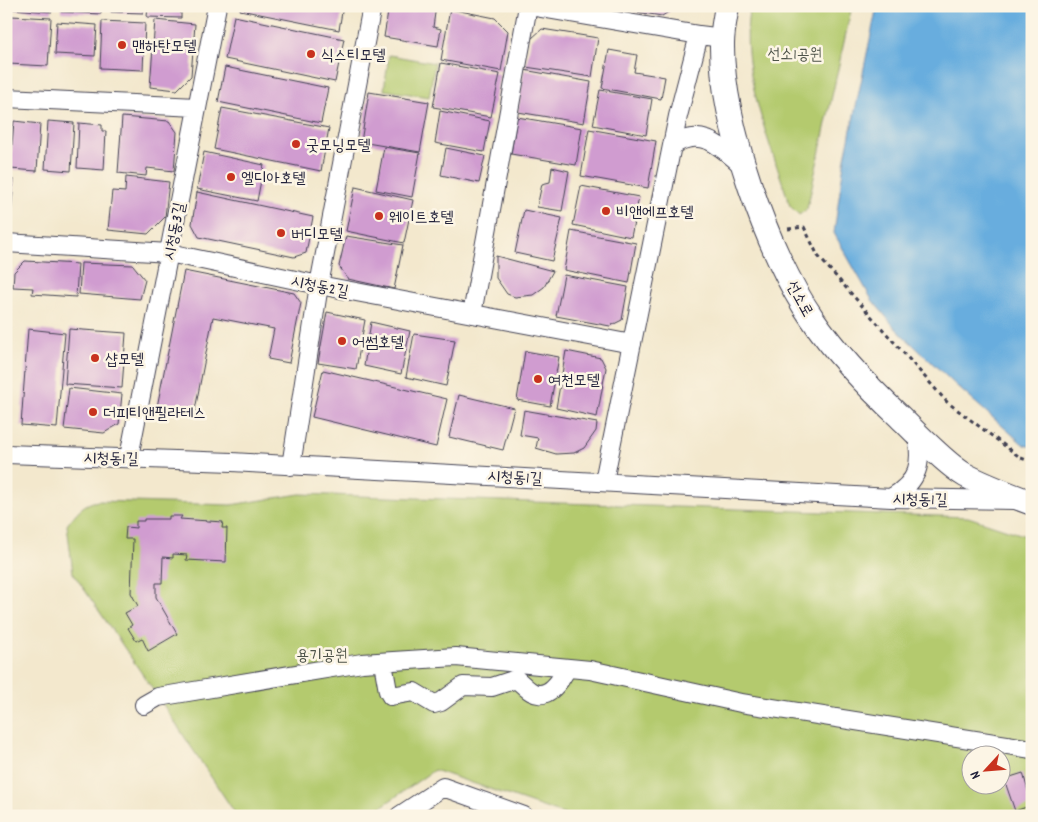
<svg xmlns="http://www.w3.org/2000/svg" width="1038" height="822" font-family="Dekko,'Poor Story',sans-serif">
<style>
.green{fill:#b4ca6e;stroke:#6b7654;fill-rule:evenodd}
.water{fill:#68adde;stroke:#45688c}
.building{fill:#d09cd0}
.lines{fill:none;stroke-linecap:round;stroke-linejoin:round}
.street-casing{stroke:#414051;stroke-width:20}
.secondary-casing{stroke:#414051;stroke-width:26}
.path{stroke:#414051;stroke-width:3;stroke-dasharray:4 4;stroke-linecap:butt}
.street{stroke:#fff;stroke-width:18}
.secondary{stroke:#fff;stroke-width:24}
.poi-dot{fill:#c8321e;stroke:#fcf5e5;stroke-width:2}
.labels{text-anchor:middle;stroke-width:5;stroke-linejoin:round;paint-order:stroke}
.poi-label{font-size:16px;fill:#22223b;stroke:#fcf5e5;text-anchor:start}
.park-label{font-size:16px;fill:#4e544a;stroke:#fcf5e5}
.street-label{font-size:16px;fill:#22223b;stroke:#fcf5e5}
</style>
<rect width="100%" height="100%" fill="#fcf5e5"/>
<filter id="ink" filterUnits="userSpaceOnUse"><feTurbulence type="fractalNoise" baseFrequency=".02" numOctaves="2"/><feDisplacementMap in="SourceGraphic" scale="10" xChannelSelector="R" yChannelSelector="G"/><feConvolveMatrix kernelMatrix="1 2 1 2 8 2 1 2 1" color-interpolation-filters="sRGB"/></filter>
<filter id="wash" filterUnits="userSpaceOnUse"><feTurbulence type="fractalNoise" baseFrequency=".0096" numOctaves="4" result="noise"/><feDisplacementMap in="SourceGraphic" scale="20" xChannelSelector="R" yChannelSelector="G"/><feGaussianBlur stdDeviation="1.12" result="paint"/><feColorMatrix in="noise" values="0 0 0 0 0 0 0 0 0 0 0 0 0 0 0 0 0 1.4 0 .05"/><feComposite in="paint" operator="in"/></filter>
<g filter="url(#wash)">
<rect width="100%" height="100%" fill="#f3e8cd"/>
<!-- green -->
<path class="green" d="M750,6H852L807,209L799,215L790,206C772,148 737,67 750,6Z
M389,55L435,63L429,97L384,90Z
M300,494L968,517L1032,538V816H569L434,770L368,816H237L158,697L73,573L67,525C76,513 83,503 98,501L231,505ZM970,754H1000V784H970Z"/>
<!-- water -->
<path class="water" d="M877,6H1032V447L1024,445L960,389L897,330L872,300L834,233L844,163Z"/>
<g id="blocks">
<!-- building -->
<path class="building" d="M12,6H52V12L12,9Z
M61,6H101V14L61,12Z
M111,6H144L143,13L111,12Z
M148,6H181V18L147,17Z
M241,6H343L339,30L240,10Z
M389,6H436L433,27L441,29L438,46L384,37Z
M617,6H678L662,16L617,9Z
M450,9L495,18L508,31L501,71L441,60Z
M11,16L51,18L48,66L8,64Z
M234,16L344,39L335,82L225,59Z
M155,20L195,24L191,76L177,90L150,87Z
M102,21L145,23L143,70L100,68Z
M57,22L97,25L95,56L55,54Z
M542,29L598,38L592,77L526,67L531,39Z
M609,50L637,55L634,72L665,77L661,99L602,88Z
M441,63L500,74L491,117L433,107Z
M225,67L328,88L321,123L218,102Z
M524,70L591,82L584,123L518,112Z
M600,90L652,99L646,135L593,125Z
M369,92L429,102L420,152L361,142Z
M222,108L329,128L321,171L214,149Z
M440,111L490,121L484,152L435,143Z
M122,117L169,121L177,132L174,171L147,168L146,176L118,173Z
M517,117L582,128L576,165L511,154Z
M14,121L40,124L37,171L10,169Z
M48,121L74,123L71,171L45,169Z
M6,122H12L9,170H6Z
M79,123L102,125V131H106L104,170L77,168Z
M589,129L656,141L648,188L581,176Z
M384,147L420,153L412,197L376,190Z
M446,148L485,156L479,183L441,175Z
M204,152L264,165L257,201L197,189Z
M552,167L569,171L562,211L537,207L542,184L550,182Z
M126,177L169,182L165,217L148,234L108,230L112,191L125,192Z
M6,180H14L10,228H6Z
M581,186L639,197L631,237L573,225Z
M355,187L413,200L404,243L346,231Z
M197,192L313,217L306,253L294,257L199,237L192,224Z
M524,210L562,218L552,261L515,253Z
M571,231L636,243L629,283L564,270Z
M346,236L403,245L394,289L348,279L339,266Z
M496,256L553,271L544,287L533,295L515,297L507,294L496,278Z
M25,261L78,264L76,297L32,294L33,288L13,287L14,272Z
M81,263L133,265L145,280L140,299L79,294Z
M184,271L294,293L301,303L289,363L268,359L274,329L213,317L194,415L157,407Z
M564,275L628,287L622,320L610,326L556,316Z
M327,312L365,320L356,369L318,363Z
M371,322L410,331L401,374L364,366Z
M28,329L65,333L57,428L21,425Z
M69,329L126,333L122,388L65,384Z
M414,334L455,340L446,386L406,377Z
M525,351L559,357L550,406L517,400Z
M566,351L601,358L606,368L597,417L556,408Z
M323,370L447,399L436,447L312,417Z
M69,388L122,394L119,424L104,433L64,429Z
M459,395L514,408L503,450L449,437Z
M524,410L597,423L596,431L584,448L574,453L556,454L536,448L538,438L520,435Z
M169,516H182L180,519L223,522L222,528H227L226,562L186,560L187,555L173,554V558L163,557L162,583H156V597L177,634L148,651L142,638L136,641L128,628L132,625L125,613L138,606L131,593L133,539H125L126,527L136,528V521H144V519H169Z
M1023,773L1032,805L1015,811L1004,779Z
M446,813L454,816H431L434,814Z"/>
</g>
</g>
<g filter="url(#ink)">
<use href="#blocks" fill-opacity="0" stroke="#414051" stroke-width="1"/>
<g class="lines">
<defs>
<path id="street" d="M529,6L699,35
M6,98L197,107
M672,146C701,125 722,148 744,167
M6,243L169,253L319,285L632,344
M472,314L528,6
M6,454L232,462L891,498L1014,500
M129,457L217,6
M291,466L319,285L372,6
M604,481L678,116L699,35L723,38
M891,498C919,481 923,463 916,433
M383,663L388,691L391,696L414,692L434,704L441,702L463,686L492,687L516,679C522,683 526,689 532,692C548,701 561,680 567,668
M144,705L158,697L362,663L456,657L590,670L741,703L1032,749
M399,816L443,787L524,816"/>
<path id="secondary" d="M727,6C725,19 722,31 722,44C721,121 768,255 812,318C837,355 868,387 900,417C916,433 947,465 965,475C986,486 1010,495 1032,503"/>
</defs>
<!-- street casing -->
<use href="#street" class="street-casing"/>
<!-- secondary casing -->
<use href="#secondary" class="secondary-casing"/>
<!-- path -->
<path class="path" d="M788,229L804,227L818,256L947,402L1021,458L1032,462"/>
<!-- street -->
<use href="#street" class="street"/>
<!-- secondary -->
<use href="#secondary" class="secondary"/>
</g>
</g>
<!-- markers -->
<g class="poi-dot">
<circle cx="122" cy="45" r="5"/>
<circle cx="311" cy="54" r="5"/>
<circle cx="296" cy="144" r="5"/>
<circle cx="231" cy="177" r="5"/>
<circle cx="606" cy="211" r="5"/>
<circle cx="379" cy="216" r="5"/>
<circle cx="281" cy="233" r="5"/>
<circle cx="342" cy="341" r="5"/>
<circle cx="95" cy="358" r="5"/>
<circle cx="538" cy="379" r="5"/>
<circle cx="93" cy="412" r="5"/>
</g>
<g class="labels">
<!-- poi labels -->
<g class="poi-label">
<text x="132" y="51">맨하탄모텔</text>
<text x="321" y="60">식스티모텔</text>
<text x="306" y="150">굿모닝모텔</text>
<text x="241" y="183">엘디아호텔</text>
<text x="616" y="217">비앤에프호텔</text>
<text x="389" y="222">웨이트호텔</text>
<text x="291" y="239">버디모텔</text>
<text x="352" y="347">어썸호텔</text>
<text x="105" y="364">샵모텔</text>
<text x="548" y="385">여천모텔</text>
<text x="103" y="418">더피티앤필라테스</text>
</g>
<!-- park labels -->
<g class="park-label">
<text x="795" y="59">선소1공원</text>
<text x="322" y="660">용기공원</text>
</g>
<!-- street labels -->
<g class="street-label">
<text transform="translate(173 231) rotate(-79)" y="6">시청동3길</text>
<text transform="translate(320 285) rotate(11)" y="6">시청동2길</text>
<text transform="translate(801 298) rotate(61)" y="6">선소로</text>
<text transform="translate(111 457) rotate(1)" y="6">시청동1길</text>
<text transform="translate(515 476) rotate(3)" y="6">시청동1길</text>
<text transform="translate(920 498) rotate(1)" y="6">시청동1길</text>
</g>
</g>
<!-- margin -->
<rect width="1038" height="822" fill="none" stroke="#fcf5e5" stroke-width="25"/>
<!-- north arrow -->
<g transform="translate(986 770) rotate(244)"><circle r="24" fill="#fcf5e5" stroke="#a5a1a1"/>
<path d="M0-4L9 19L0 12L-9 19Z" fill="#c8321e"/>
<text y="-8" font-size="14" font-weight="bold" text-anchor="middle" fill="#22223b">N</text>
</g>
</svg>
